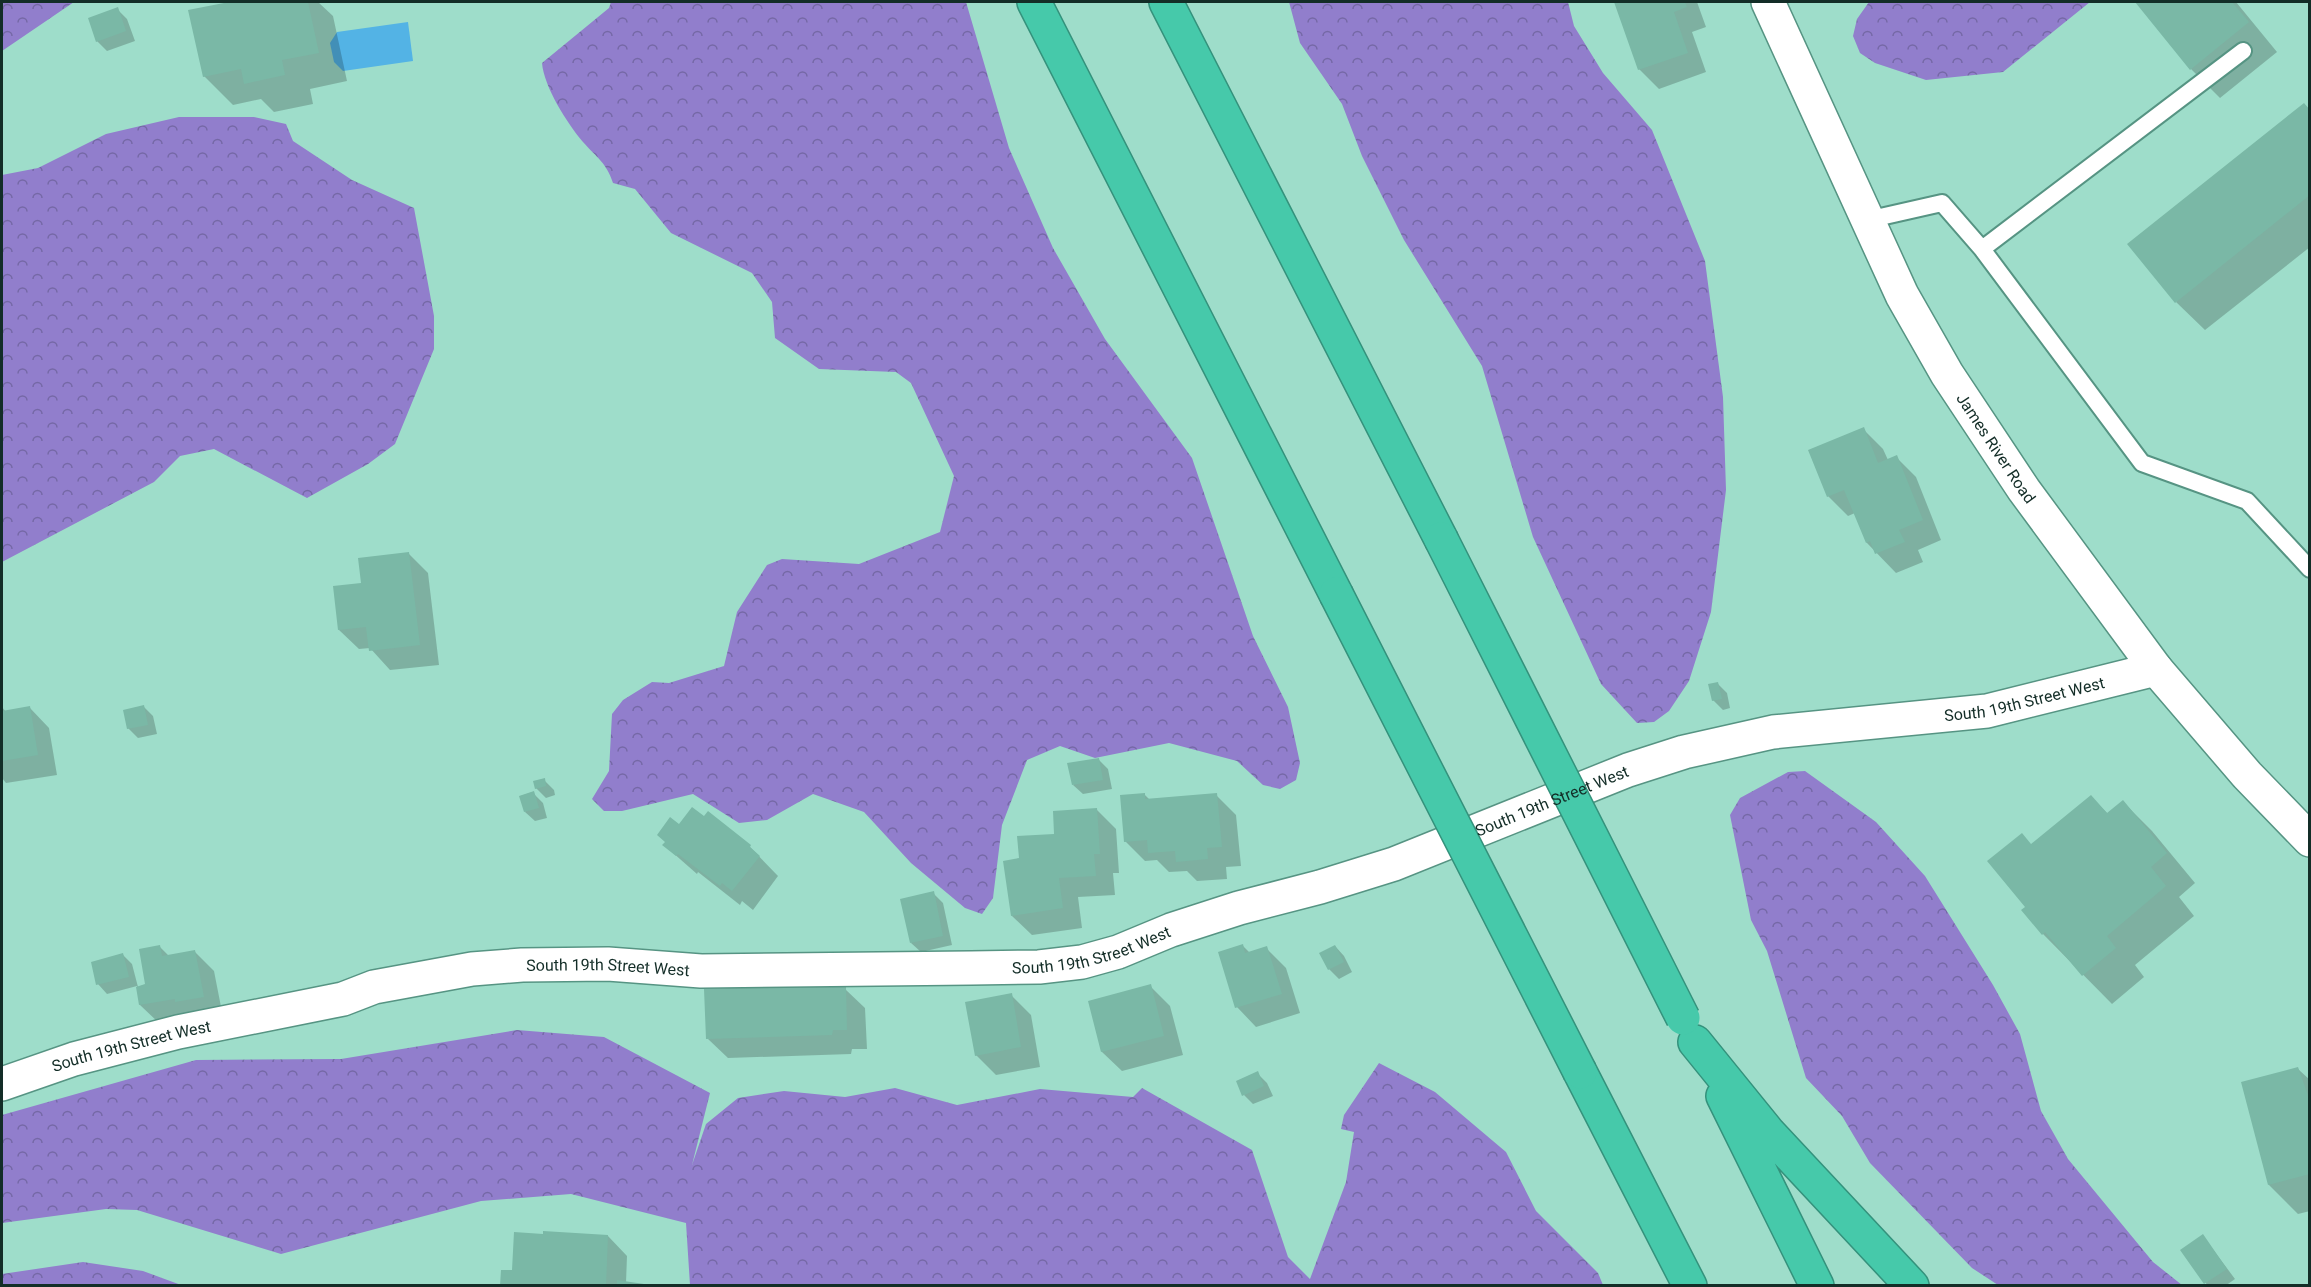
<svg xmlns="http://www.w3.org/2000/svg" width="2311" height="1287" font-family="Roboto,sans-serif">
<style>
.forest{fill:url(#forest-crowns)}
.water{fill:#53b3e5}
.shadow{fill:#0003}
.building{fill:#7ab8a6}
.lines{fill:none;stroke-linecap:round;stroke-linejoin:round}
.service-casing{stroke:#569483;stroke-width:20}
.minor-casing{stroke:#569483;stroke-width:36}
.tertiary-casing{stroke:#569483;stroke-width:36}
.motorway-casing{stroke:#34927c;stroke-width:36}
.service{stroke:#fff;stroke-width:16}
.minor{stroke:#fff;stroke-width:33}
.tertiary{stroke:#fff;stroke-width:33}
.motorway{stroke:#46c9aa;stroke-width:33}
.motorway-bridge-casing{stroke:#34927c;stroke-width:36;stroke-linecap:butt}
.motorway-bridge{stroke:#46c9aa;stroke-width:33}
.labels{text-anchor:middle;stroke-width:6;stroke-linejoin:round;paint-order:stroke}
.street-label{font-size:16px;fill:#132d27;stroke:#d8f7ed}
</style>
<defs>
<pattern id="forest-crowns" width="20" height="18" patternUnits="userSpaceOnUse" patternTransform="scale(1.5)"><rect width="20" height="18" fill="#917ecc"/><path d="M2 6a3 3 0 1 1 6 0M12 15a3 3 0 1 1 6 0" fill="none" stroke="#7568a6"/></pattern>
</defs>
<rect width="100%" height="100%" fill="#9eddca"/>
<!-- forest -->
<path class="forest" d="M2,2H74L2,51Z
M611,2H966L1009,148L1053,248L1105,339L1192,458L1253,636L1288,707L1300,763L1296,780L1280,789L1263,785L1237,761L1169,743L1095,758L1060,746L1027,760L1002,825L993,898L982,914L965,908L911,863L864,812L813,794L767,820L739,823L693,794L622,811H604L592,799L609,771L612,714L623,700L652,682L669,683L724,666L737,612L767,565L782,559L859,564L940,532L954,476L911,383L896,372L819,369L775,338L772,302L752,273L671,233L635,189L613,183C606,162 597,158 583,142C567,123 544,87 542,63L609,8Z
M1289,2H1568L1574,26L1603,73L1652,130L1705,261L1723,397L1726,490L1711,612L1689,681L1669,711L1654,722L1637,723L1601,684L1533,537L1482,366L1404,240L1362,156L1342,104L1300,43Z
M1869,2H2090L2003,72L1926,80L1875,63L1860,53L1853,36L1857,19Z
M179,117H254L286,124L293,141L352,180L414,208L434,316V349L395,444L368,464L307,498L214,449L180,456L154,482L2,562V175L38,168L106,134Z
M1805,771L1876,822L1925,876L1993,985L2020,1034L2041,1111L2068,1159L2153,1262L2182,1285H1998L1972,1268L1870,1163L1842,1116L1806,1078L1767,951L1751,920L1730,815L1740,798L1788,772Z
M517,1030L604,1037L710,1093L692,1165L706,1124L738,1098L784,1091L845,1097L895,1088L957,1105L1040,1089L1133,1097L1142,1088L1252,1150L1288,1257L1310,1279L1346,1182L1354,1132L1341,1129L1344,1115L1379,1063L1435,1092L1506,1152L1536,1211L1598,1273L1603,1285H690L686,1223L571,1194L481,1201L281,1254L137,1210L106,1209L2,1223V1115L196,1060L341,1059Z
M83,1262L143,1271L181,1285H2V1274Z"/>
<!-- water -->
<path class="water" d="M408,22L413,61L343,71L334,62L330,43L337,32Z"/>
<!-- shadow -->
<path class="shadow" d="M236,2H318L333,16L347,81L310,89L313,104L274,112L261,99L233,105L204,76L190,11Z
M1616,2H1697L1706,27L1692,32L1706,72L1659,89L1639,69Z
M2137,2H2236L2277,52L2220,98L2191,69Z
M117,9L127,19L135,41L107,51L97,41Z
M2310,111V247L2205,330L2176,302Z
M1863,429L1883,449L1888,460L1896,457L1916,477L1941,540L1918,550L1923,562L1896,573L1867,543L1855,513L1848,516L1828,496Z
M408,553L428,573L439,665L390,670L370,648L359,649L339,630L362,584Z
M1717,683L1727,693L1730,708L1723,710L1713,700Z
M143,706L153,716L157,734L138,738L128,728Z
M2,707L6,712L30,708L49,728L57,775L6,783L2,778Z
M1099,760L1108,769L1112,789L1083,794L1073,785Z
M544,780L554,790L555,795L546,798L536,788Z
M533,793L543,803L547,818L535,821L525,812Z
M1144,794L1150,800L1216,795L1236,815L1241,866L1226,867L1227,879L1197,881L1187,871L1169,872L1157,860L1145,861L1125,841Z
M2091,797L2108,814L2123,802L2152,831L2195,883L2179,897L2194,916L2135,965L2144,977L2112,1004L2043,934L2027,908L2032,845Z
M1096,809L1116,829L1119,873H1113L1115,895L1078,897L1082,928L1032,935L1012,916L1020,859Z
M708,813L750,847L778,876L753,910L742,901L740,905L698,872L697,874L664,845L679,826L704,818Z
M933,893L943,903L952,945L921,952L911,943Z
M1242,945L1250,953L1266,948L1286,968L1300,1013L1256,1027L1237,1007Z
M159,946L169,956L194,951L214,971L223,1017L160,1024L140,1005L137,986L107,994L98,984L123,955L132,964L138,987L147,986Z
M1335,946L1344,956L1352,972L1339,979L1329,969Z
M1150,986L1170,1006L1183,1055L1122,1071L1102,1052L1090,1002Z
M832,988L845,989L865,1008L867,1049H852L851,1054L728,1058L708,1039Z
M1011,995L1031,1015L1040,1067L996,1075L976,1055Z
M2298,1069L2310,1080V1211L2298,1214L2269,1185L2243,1083Z
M1257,1073L1267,1083L1273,1096L1253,1104L1244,1095Z
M608,1236L627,1256L626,1283L643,1286H501L513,1271Z
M2203,1236L2235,1279L2225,1286H2208L2182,1250Z"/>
<!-- building -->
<path class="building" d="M229,2H308L319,53L282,60L285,75L244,84L241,69L203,77L188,10Z
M1614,2H1685L1687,7L1674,12L1688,53L1638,70Z
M2135,2H2232L2249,22L2190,70Z
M118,7L126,31L96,42L88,18Z
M2304,103L2310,110V195L2175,303L2127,244Z
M1864,427L1878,463L1897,455L1923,520L1899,530L1905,542L1875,554L1870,541L1866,543L1844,490L1827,497L1808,450Z
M409,552L420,645L369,651L366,627L338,630L333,586L361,583L358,558Z
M1718,682L1722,699L1712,701L1708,684Z
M144,705L148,725L127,729L123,710Z
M30,706L38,755L2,761V711Z
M1099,758L1103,780L1072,785L1067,763Z
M545,778L546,786L535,789L533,781Z
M534,791L539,808L524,812L519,796Z
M1145,793V799L1217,793L1222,847L1207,848L1208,859L1176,862L1175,851L1148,853L1147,840L1124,842L1120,795Z
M2091,795L2107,813L2123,800L2167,853L2151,867L2166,886L2107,936L2116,948L2082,976L2045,932L2042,935L2021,910L2025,907L1987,861L2022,833L2031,844Z
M692,807L704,816L708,811L751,845L750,847L760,856L732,891L722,883L720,886L678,854L676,856L662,845L665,842L657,835L670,817L679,824Z
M1097,808L1100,854H1094L1096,876L1059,878L1063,908L1011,916L1003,861L1019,858L1017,836L1054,834L1053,811Z
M934,891L943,936L910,943L900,899Z
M1243,944L1245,953L1267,946L1282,994L1235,1008L1218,952Z
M160,945L162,956L195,950L204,997L175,1002V999L139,1005L136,987L145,984L139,949Z
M1335,945L1344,962L1328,970L1319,953Z
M123,953L129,977L96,985L91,962Z
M830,984L831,987H846L847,1030H833L832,1035L706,1039L704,989Z
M1151,984L1164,1036L1101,1052L1088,1001Z
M1012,993L1021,1047L975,1056L965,1002Z
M2298,1067L2310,1101V1174L2268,1185L2241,1082Z
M1258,1071L1264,1086L1242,1096L1236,1081Z
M543,1231L608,1235L606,1286H500L501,1270H512L514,1232L543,1234Z
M2203,1234L2227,1269L2204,1284L2180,1250Z
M617,1280L644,1284V1286H617Z"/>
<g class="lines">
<defs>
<path id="service" d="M1867,220L1942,203L1982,249L2142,463L2247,501L2310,569
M1982,249L2243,51"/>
<g id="minor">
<path id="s1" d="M2,1084L74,1059L178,1032L343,999L374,987L472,969L522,965L608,964L701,971L971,968L1039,967L1082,962L1118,952L1171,930L1239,908L1320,887L1394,864L1628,770L1684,752L1773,732L1987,711L2156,669"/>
</g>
<g id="tertiary">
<path id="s2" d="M1768,2L1902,295L1947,374L2024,490L2156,669L2247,775L2310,840"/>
</g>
<path id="motorway" d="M1034,2L1336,594
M1166,2L1441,539
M1695,1042L1768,1132L1912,1286
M1580,1072L1690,1286
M1723,1096L1817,1286"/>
</defs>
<!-- service casing -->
<use href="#service" class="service-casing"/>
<!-- minor casing -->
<use href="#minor" class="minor-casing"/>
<!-- tertiary casing -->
<use href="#tertiary" class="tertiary-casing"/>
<!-- motorway casing -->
<use href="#motorway" class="motorway-casing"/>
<!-- service -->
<use href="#service" class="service"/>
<!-- minor -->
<use href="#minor" class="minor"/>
<!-- tertiary -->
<use href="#tertiary" class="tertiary"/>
<!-- motorway -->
<use href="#motorway" class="motorway"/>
<defs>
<path id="motorway-bridge" d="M1441,539L1683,1018
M1336,594L1580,1072"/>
</defs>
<!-- motorway-bridge casing -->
<use href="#motorway-bridge" class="motorway-bridge-casing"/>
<!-- motorway-bridge -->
<use href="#motorway-bridge" class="motorway-bridge"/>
</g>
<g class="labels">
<!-- street labels -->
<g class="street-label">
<text dy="6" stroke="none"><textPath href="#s2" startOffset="502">James River Road</textPath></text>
<text dy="6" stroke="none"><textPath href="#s1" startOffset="2079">South 19th Street West</textPath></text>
<text dy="6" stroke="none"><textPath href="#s1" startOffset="1593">South 19th Street West</textPath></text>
<text dy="6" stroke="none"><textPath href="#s1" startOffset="1107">South 19th Street West</textPath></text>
<text dy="6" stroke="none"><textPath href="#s1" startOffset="621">South 19th Street West</textPath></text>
<text dy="6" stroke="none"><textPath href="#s1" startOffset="135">South 19th Street West</textPath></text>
</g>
</g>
<!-- border -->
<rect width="2311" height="1287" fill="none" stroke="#132d27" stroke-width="6"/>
</svg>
